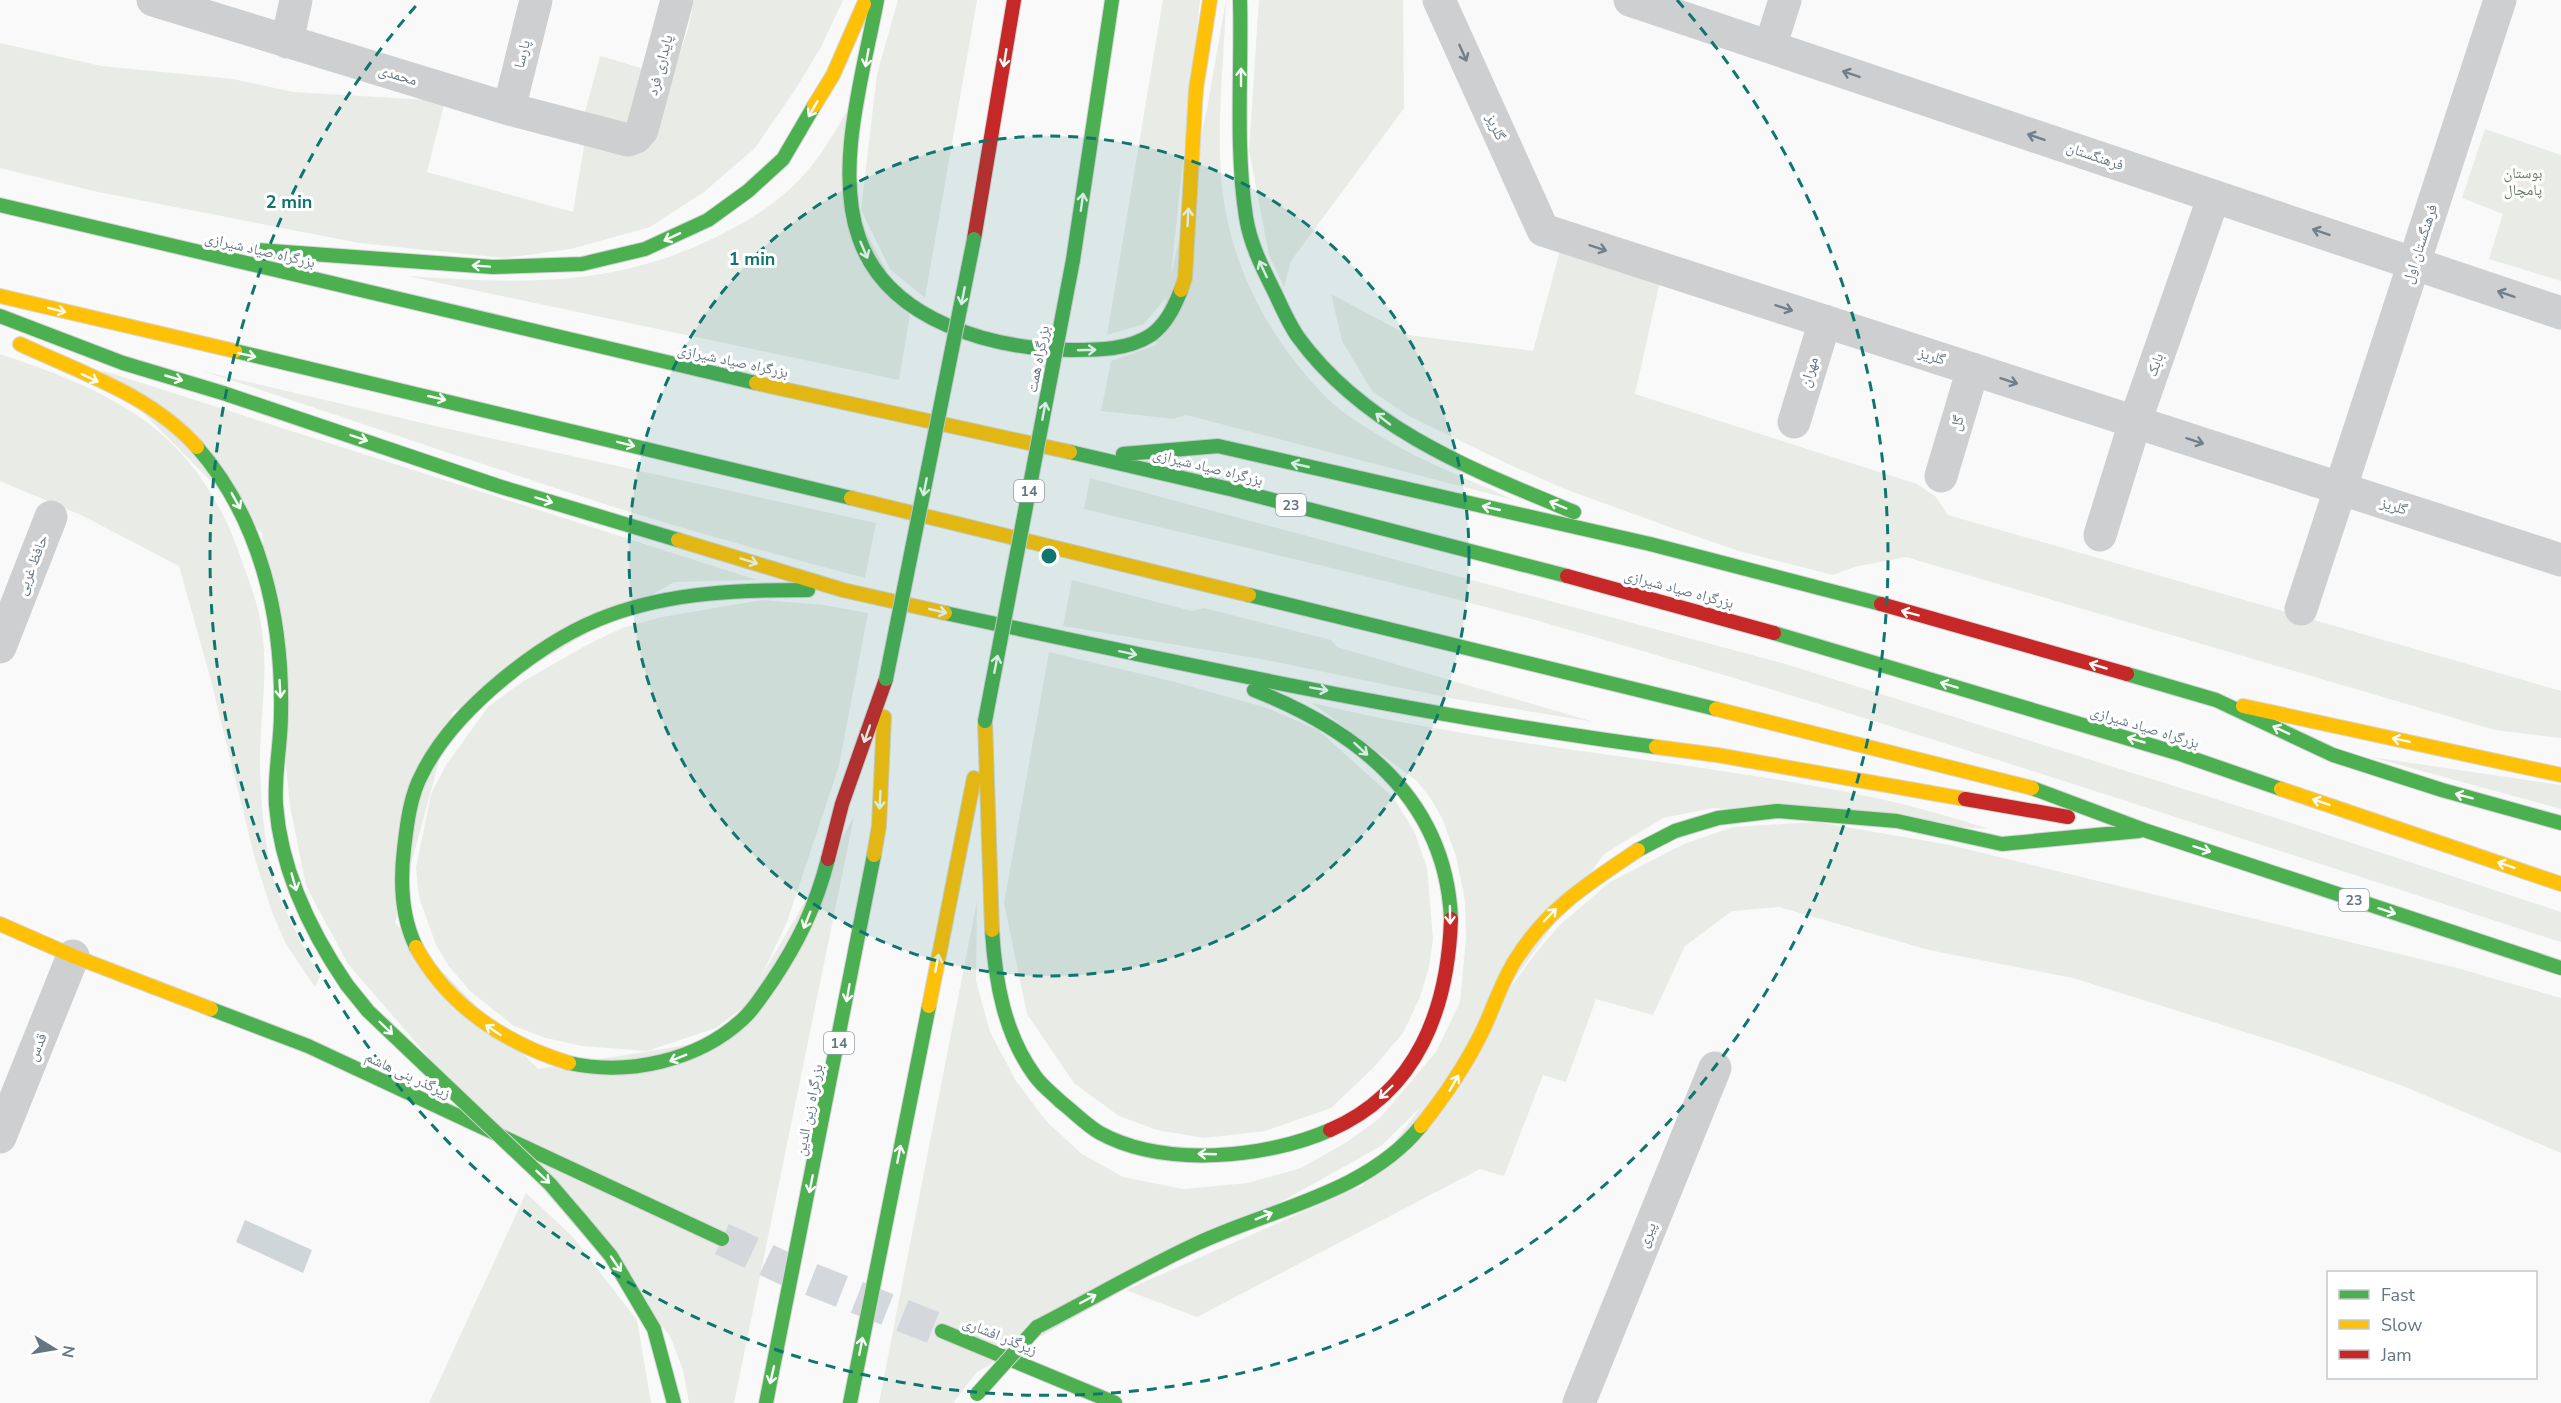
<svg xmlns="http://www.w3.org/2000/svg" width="2561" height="1403" font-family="'Nunito Sans','Noto Naskh Arabic',sans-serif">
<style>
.green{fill:#e8ebe6}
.water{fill:#ced6d9}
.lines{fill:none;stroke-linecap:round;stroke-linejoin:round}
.secondary-tunnel{stroke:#d4d8dc;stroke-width:33;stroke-dasharray:33 16;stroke-linecap:butt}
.fast-casing{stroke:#d5d6d7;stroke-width:16}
.slow-casing{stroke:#d5d6d7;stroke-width:16}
.jam-casing{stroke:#d5d6d7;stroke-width:16}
.street{stroke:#cecfd0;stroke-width:33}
.fast{stroke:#4caf50;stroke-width:14}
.slow{stroke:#ffc107;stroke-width:14}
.jam{stroke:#c62828;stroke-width:14}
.fast-bridge-casing{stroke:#d5d6d6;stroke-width:16;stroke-linecap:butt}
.fast-bridge{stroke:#4caf50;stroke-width:14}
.oneway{stroke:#707f8b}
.oneway2{stroke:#f6fbf6}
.ring{fill:none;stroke:#0f766e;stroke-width:3;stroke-dasharray:10 8}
.labels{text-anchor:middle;stroke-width:6;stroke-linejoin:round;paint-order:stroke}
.shield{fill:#fff;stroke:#939fa8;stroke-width:1.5}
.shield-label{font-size:14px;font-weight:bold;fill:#657683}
.street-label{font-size:15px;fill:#657683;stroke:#fff}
.park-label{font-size:15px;fill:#687a64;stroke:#fff}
.centre{fill:#0f766e;stroke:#fff;stroke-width:3}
.ring-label{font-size:18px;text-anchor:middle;font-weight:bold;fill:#0f766e;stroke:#fff;stroke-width:6;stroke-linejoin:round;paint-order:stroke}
</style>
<rect width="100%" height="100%" fill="#f9f9f9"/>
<!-- green -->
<path class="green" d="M694,0H843L821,47L797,87L755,148L704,192L650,227L571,249L505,258L359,243L98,192L0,168V43L101,66L233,79L293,92L445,101L427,172L573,212L585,141L578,139L600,56L672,77L688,29Z
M898,0H977L925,298L890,269L861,210L877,74Z
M1163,0H1200L1169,294L1144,324L1107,335Z
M1226,0C1224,63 1215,133 1223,195C1233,272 1273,344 1327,398C1343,414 1367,428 1387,440C1425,463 1473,481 1514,500L1186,415L1174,419L1101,411L1111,361L1156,345L1207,109Z
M1259,0H1403L1404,108L1291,261L1284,287L1269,255L1249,150Z
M856,96L845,192L910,315L899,380L407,276C521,284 617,288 722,234C756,217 788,196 812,165C829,144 842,119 856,96Z
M2485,129L2561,155V281L2489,259L2503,214L2462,198Z
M1561,247L1660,281L1635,394L1917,484L1935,496L1948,515L2561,691V738L2495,730L1906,557L1854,567L1833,575L1739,551L1675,529L1565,489L1508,464L1407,415L1372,391L1342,341L1331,294L1408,335L1533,351Z
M0,354C121,394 199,434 242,561C250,584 259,606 262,631C268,671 261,713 260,753C260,798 264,858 281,900C292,927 307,952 320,977L315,987L286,944L272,912L255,859L209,673L179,566L81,515L0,481Z
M101,370L757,580L674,582L452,713L395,923L538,1069L725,1039L854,817L734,1403H689L683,1370L670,1336L348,964L306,886L290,806L262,533Z
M202,371L431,425L876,523L865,578C750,548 637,516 525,478C417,443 310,405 202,371Z
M1090,478L1782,663L2273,817L2561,912V942C2222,833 1885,719 1542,622C1391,580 1237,546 1084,509Z
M1072,580L1192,611L1204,608L1331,640L1337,647L1594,722L1455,699L1261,659L1063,626Z
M762,600L824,605L868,613L839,766L787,922L748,1004L716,1028L647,1051L582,1046L546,1038L514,1026L470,991L448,965L436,945L419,897L416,868L431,794L446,765L488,707L522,682L587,645L622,628L662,617Z
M1049,652L1175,682L1267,708L1318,730L1393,797L1415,833L1427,868L1433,939L1429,967L1420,997L1403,1033L1373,1068L1331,1108L1265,1131L1204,1138L1157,1130L1119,1116L1074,1083L1027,1014L1004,903Z
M1312,703C1438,733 1567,749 1696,767C1794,782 1893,796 1988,829L1713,808L1663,818L1604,854L1428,1100L1381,1146L977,1372L953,1403H879L977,901L976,981L990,1032L1016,1081L1046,1121L1082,1154L1123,1177L1183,1189L1248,1183L1301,1168L1347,1142L1380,1118L1436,1052L1460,1002L1466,939L1465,901L1456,856L1442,818L1431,799L1417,781Z
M2371,757L2561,785V809Z
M1817,822L1950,845L2457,968L2561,998V1153L2403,1086L2299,1049L2073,978L1929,950L1779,907L1732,911L1685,946L1653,1015L1596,999L1566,1082L1543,1075L1504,1176L1480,1169L1197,1317L1126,1290L1362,1186L1539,949L1560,925L1610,882L1684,844L1733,827Z
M526,1193L572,1236L637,1320L651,1403H429Z"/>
<!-- water -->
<path class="water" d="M245,1220L312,1250L303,1273L236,1242Z"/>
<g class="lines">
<!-- secondary-tunnel -->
<path class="secondary-tunnel" d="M722,1239L790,1271L942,1331"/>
<defs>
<path id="fast" d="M877,0C864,71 834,168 859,238C888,322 993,349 1072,350C1098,350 1128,350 1151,335C1166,324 1174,308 1181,290
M1240,0C1242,72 1235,146 1246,217C1250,244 1263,269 1275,293C1282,308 1289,324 1298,337C1365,429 1473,470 1574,512
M0,205L756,383
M257,250L493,267L582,264L645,249L708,220L748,191L783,159L814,106
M1073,260L1112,0
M0,316L123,363L223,393L498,486L678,540
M235,351L851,498
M197,447C261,520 283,618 281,714C281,744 274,774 276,805C281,871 310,931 347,985
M1070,452L1234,490L1567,576
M1123,454L1218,446L1650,544L1881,604
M1249,595L1716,709
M945,613C1181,664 1417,715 1656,747
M1774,633L2177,753L2281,789
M2127,674L2216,700L2333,755L2442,790L2561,823
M1254,690C1358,731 1446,799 1451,919
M2032,788L2147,831L2561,968
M1638,850L1675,831L1718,818L1777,811L1897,821L2002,844L2139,831
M992,930C995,980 1004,1034 1035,1076C1042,1086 1053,1094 1061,1102C1074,1112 1086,1125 1100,1133C1164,1168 1267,1158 1330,1130
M416,947C401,916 400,882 404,849C407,824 410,796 422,774C454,709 543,639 610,615C673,592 741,590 808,590
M211,1009L308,1046L722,1239
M569,1063C628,1076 698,1061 743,1019C755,1008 762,995 771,983C798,943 816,906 828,859
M580,1219L611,1256L654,1329L674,1403
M1037,1327C1090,1300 1142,1269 1196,1244C1270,1209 1366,1194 1421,1126
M942,1331L1115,1403
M766,1403L874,855
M850,1403L929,1006"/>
<path id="slow" d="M814,106L833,75L864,4
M1181,290L1185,278L1196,89L1210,0
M0,296L235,351
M20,344C81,373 151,395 197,447
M756,383L1070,452
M851,498L1249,595
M678,540L843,590L945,613
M2243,706L2561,775
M1716,709L2032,788
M985,721L992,930
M1656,747L1717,755L1965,799
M2281,789L2561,884
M874,855L879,826L884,717
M0,924L73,956L211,1009
M416,947C448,1006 506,1044 569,1063
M929,1006L974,778
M1421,1126C1444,1097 1464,1068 1481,1034C1493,1010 1501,982 1516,959C1548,908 1589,883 1638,850"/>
<path id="jam" d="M974,239L1014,0
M1567,576L1774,633
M1881,604L2127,674
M1965,799L2068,817
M828,859L842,804L886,679
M1330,1130C1418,1092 1448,1008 1451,919"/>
</defs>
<!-- fast casing -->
<use href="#fast" class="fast-casing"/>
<!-- slow casing -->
<use href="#slow" class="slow-casing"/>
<!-- jam casing -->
<use href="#jam" class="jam-casing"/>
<!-- street -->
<path class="street" d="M153,0L509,109L628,140L636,137L642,130L677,0
M1439,0L1543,230L2561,560
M1630,0L2561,313
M287,42L296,0
M1770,47L1785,0
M509,109L536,0
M1794,422L1825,321
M1941,476L1973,369
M2100,535L2135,422L2214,196
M2301,609L2500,0
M0,647L51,517
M0,1137L73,956
M1579,1403L1715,1068"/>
<!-- fast -->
<use href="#fast" class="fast"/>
<!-- slow -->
<use href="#slow" class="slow"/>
<!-- jam -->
<use href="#jam" class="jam"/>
<defs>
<path id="fast-bridge" d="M886,679L974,239
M985,721L1073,260
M347,985L368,1011L550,1184L580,1219
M977,1394L1037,1327"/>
</defs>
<!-- fast-bridge casing -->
<use href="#fast-bridge" class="fast-bridge-casing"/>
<!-- fast-bridge -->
<use href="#fast-bridge" class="fast-bridge"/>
</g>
<!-- one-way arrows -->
<defs><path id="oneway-shaft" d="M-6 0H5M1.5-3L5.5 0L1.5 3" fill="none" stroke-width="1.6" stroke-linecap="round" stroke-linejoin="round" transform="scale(1.5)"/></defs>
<g class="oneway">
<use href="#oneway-shaft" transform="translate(1463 53) rotate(66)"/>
<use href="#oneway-shaft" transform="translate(1851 74) rotate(-161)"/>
<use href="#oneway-shaft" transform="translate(2036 137) rotate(-161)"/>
<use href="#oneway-shaft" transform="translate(2321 232) rotate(-161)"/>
<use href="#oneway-shaft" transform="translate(1598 248) rotate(18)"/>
<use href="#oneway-shaft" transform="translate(2506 294) rotate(-161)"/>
<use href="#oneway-shaft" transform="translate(1784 308) rotate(18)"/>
<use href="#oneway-shaft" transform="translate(2009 381) rotate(18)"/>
<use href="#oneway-shaft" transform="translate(2195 441) rotate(18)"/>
</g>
<g class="oneway2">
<use href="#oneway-shaft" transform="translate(867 58) rotate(100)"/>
<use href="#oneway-shaft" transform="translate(1005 58) rotate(99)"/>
<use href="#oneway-shaft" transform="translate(1241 77) rotate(-90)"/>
<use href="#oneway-shaft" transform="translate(813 109) rotate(120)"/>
<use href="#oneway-shaft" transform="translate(1082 202) rotate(-82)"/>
<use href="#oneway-shaft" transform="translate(1188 217) rotate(-87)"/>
<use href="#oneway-shaft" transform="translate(672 237) rotate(155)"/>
<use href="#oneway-shaft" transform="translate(864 250) rotate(67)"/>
<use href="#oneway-shaft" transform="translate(481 266) rotate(-176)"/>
<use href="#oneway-shaft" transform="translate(1263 269) rotate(-115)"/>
<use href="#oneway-shaft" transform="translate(963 296) rotate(101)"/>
<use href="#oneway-shaft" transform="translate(57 310) rotate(14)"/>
<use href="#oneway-shaft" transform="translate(1087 350) rotate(-2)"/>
<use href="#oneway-shaft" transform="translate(247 355) rotate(13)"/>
<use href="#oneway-shaft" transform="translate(90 378) rotate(25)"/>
<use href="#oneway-shaft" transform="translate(174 378) rotate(16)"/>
<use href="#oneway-shaft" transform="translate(437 398) rotate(13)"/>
<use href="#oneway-shaft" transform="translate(1044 411) rotate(-79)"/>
<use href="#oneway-shaft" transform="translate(1383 419) rotate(-142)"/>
<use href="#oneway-shaft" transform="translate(359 438) rotate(19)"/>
<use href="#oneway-shaft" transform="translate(626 444) rotate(14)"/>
<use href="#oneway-shaft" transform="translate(1300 465) rotate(-167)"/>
<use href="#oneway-shaft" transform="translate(925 487) rotate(101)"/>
<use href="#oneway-shaft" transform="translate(544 500) rotate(17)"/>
<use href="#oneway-shaft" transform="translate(236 501) rotate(61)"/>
<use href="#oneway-shaft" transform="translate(1558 505) rotate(-157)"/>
<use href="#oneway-shaft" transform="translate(1491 508) rotate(-167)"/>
<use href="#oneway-shaft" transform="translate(749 561) rotate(17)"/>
<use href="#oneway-shaft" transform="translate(938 611) rotate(13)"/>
<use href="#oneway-shaft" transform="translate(1910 613) rotate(-165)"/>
<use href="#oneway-shaft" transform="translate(1128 653) rotate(12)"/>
<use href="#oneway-shaft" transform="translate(996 664) rotate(-79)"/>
<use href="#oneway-shaft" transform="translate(2098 666) rotate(-164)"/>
<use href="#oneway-shaft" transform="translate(1949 685) rotate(-163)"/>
<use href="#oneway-shaft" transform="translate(280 689) rotate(87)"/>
<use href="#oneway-shaft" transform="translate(1319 689) rotate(10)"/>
<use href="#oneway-shaft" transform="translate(2281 730) rotate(-155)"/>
<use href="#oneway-shaft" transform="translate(867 734) rotate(109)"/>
<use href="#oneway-shaft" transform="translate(2136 740) rotate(-164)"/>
<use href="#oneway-shaft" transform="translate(2401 740) rotate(-168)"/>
<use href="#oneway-shaft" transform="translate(1361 749) rotate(42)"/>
<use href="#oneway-shaft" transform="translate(2464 796) rotate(-165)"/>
<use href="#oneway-shaft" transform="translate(880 800) rotate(93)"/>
<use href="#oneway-shaft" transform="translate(2321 802) rotate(-161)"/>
<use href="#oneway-shaft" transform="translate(2202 849) rotate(18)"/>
<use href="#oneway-shaft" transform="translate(2506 865) rotate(-161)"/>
<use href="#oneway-shaft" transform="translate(294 882) rotate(74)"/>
<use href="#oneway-shaft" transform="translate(2387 911) rotate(18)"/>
<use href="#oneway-shaft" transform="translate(1450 915) rotate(89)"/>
<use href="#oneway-shaft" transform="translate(1550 915) rotate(-46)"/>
<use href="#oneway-shaft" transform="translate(807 920) rotate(112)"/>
<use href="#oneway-shaft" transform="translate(937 963) rotate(-79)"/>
<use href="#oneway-shaft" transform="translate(848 993) rotate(100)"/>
<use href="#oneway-shaft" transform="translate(386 1028) rotate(44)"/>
<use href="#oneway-shaft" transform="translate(493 1030) rotate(-146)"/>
<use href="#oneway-shaft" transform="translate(678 1058) rotate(158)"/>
<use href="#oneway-shaft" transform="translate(1454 1083) rotate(-60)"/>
<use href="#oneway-shaft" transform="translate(1386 1092) rotate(136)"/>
<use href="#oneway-shaft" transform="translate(899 1154) rotate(-79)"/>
<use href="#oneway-shaft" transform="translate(1207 1154) rotate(-178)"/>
<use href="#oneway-shaft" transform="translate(543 1177) rotate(43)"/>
<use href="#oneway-shaft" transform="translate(811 1184) rotate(101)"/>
<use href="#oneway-shaft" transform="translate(1264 1216) rotate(-22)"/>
<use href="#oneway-shaft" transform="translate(616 1264) rotate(56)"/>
<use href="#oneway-shaft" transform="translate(1088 1299) rotate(-28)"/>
<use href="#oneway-shaft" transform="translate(861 1346) rotate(-79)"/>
<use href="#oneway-shaft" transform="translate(772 1375) rotate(103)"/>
</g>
<!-- distance rings -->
<circle cx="1049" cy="556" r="420" fill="#0f766e" fill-opacity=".12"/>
<g class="ring">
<circle cx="1049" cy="556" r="420"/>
<path d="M1677 0A839 839 0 1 1 421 0"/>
</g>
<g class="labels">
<!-- shield labels -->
<g class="shield">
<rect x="1014" y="480" width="30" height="22" rx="4.5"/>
<rect x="1276" y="494" width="30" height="22" rx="4.5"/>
<rect x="2339" y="889" width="30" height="22" rx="4.5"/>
<rect x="824" y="1032" width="30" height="22" rx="4.5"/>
</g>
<g class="shield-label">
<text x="1029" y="496">14</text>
<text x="1291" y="510">23</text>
<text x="2354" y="905">23</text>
<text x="839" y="1048">14</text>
</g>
<!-- street labels -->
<g class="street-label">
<text transform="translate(522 54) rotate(-76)" y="5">پارسا</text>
<text transform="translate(660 65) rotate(-75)" y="5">پایداری فرد</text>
<text transform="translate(398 75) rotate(17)" y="5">محمدی</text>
<text transform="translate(1496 127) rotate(66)" y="5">گلریز</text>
<text transform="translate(2095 156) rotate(19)" y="5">فرهنگستان</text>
<text transform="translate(2420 244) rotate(-72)" y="5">فرهنگستان اول</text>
<text transform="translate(260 250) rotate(13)" y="5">بزرگراه صیاد شیرازی</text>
<text transform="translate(1932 356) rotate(18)" y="5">گلریز</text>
<text transform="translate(1038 359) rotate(-79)" y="5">بزرگراه همت</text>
<text transform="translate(733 361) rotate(12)" y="5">بزرگراه صیاد شیرازی</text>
<text transform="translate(2155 365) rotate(-71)" y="5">بابک</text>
<text transform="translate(1809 372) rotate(-73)" y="5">مهران</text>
<text transform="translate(1957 423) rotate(-73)" y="5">گل</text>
<text transform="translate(1208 467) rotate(14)" y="5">بزرگراه صیاد شیرازی</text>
<text transform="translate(2394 506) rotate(18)" y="5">گلریز</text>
<text transform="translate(32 565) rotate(-69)" y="5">حافظ غربی</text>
<text transform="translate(1679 589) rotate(15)" y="5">بزرگراه صیاد شیرازی</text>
<text transform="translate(2145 727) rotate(17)" y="5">بزرگراه صیاد شیرازی</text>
<text transform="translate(37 1047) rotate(-68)" y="5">قدس</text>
<text transform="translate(408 1075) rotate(25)" y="5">زیرگذر بنی هاشم</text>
<text transform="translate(809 1110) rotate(-79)" y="5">بزرگراه زین الدین</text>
<text transform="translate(1647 1235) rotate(-68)" y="5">پیری</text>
<text transform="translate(1000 1336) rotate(22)" y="5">زیرگذر افشاری</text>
</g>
<!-- park labels -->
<g class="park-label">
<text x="2523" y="178">بوستان<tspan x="2523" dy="17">پامچال</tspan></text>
</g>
</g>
<circle cx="1049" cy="556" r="9" class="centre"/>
<g class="ring-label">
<text x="289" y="208">2 min</text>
<text x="752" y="265">1 min</text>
</g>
<!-- legend -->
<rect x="2327" y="1271" width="210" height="108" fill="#ffffff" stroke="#c1c8cd" stroke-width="1.5"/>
<rect x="2339" y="1290" width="30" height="9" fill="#4caf50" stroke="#c1c8cd" stroke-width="1.5"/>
<text x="2381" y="1301" font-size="18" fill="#657683">Fast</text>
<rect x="2339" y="1320" width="30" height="9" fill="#ffc107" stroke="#c1c8cd" stroke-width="1.5"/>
<text x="2381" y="1331" font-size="18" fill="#657683">Slow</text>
<rect x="2339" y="1350" width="30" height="9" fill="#c62828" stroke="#c1c8cd" stroke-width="1.5"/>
<text x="2381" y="1361" font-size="18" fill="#657683">Jam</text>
<!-- north arrow -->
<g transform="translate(54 1349) rotate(101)" stroke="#ffffff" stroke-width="4.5" paint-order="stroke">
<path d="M0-4.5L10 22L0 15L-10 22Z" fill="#657683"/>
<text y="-9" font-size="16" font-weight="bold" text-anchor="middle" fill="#657683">N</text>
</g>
</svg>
